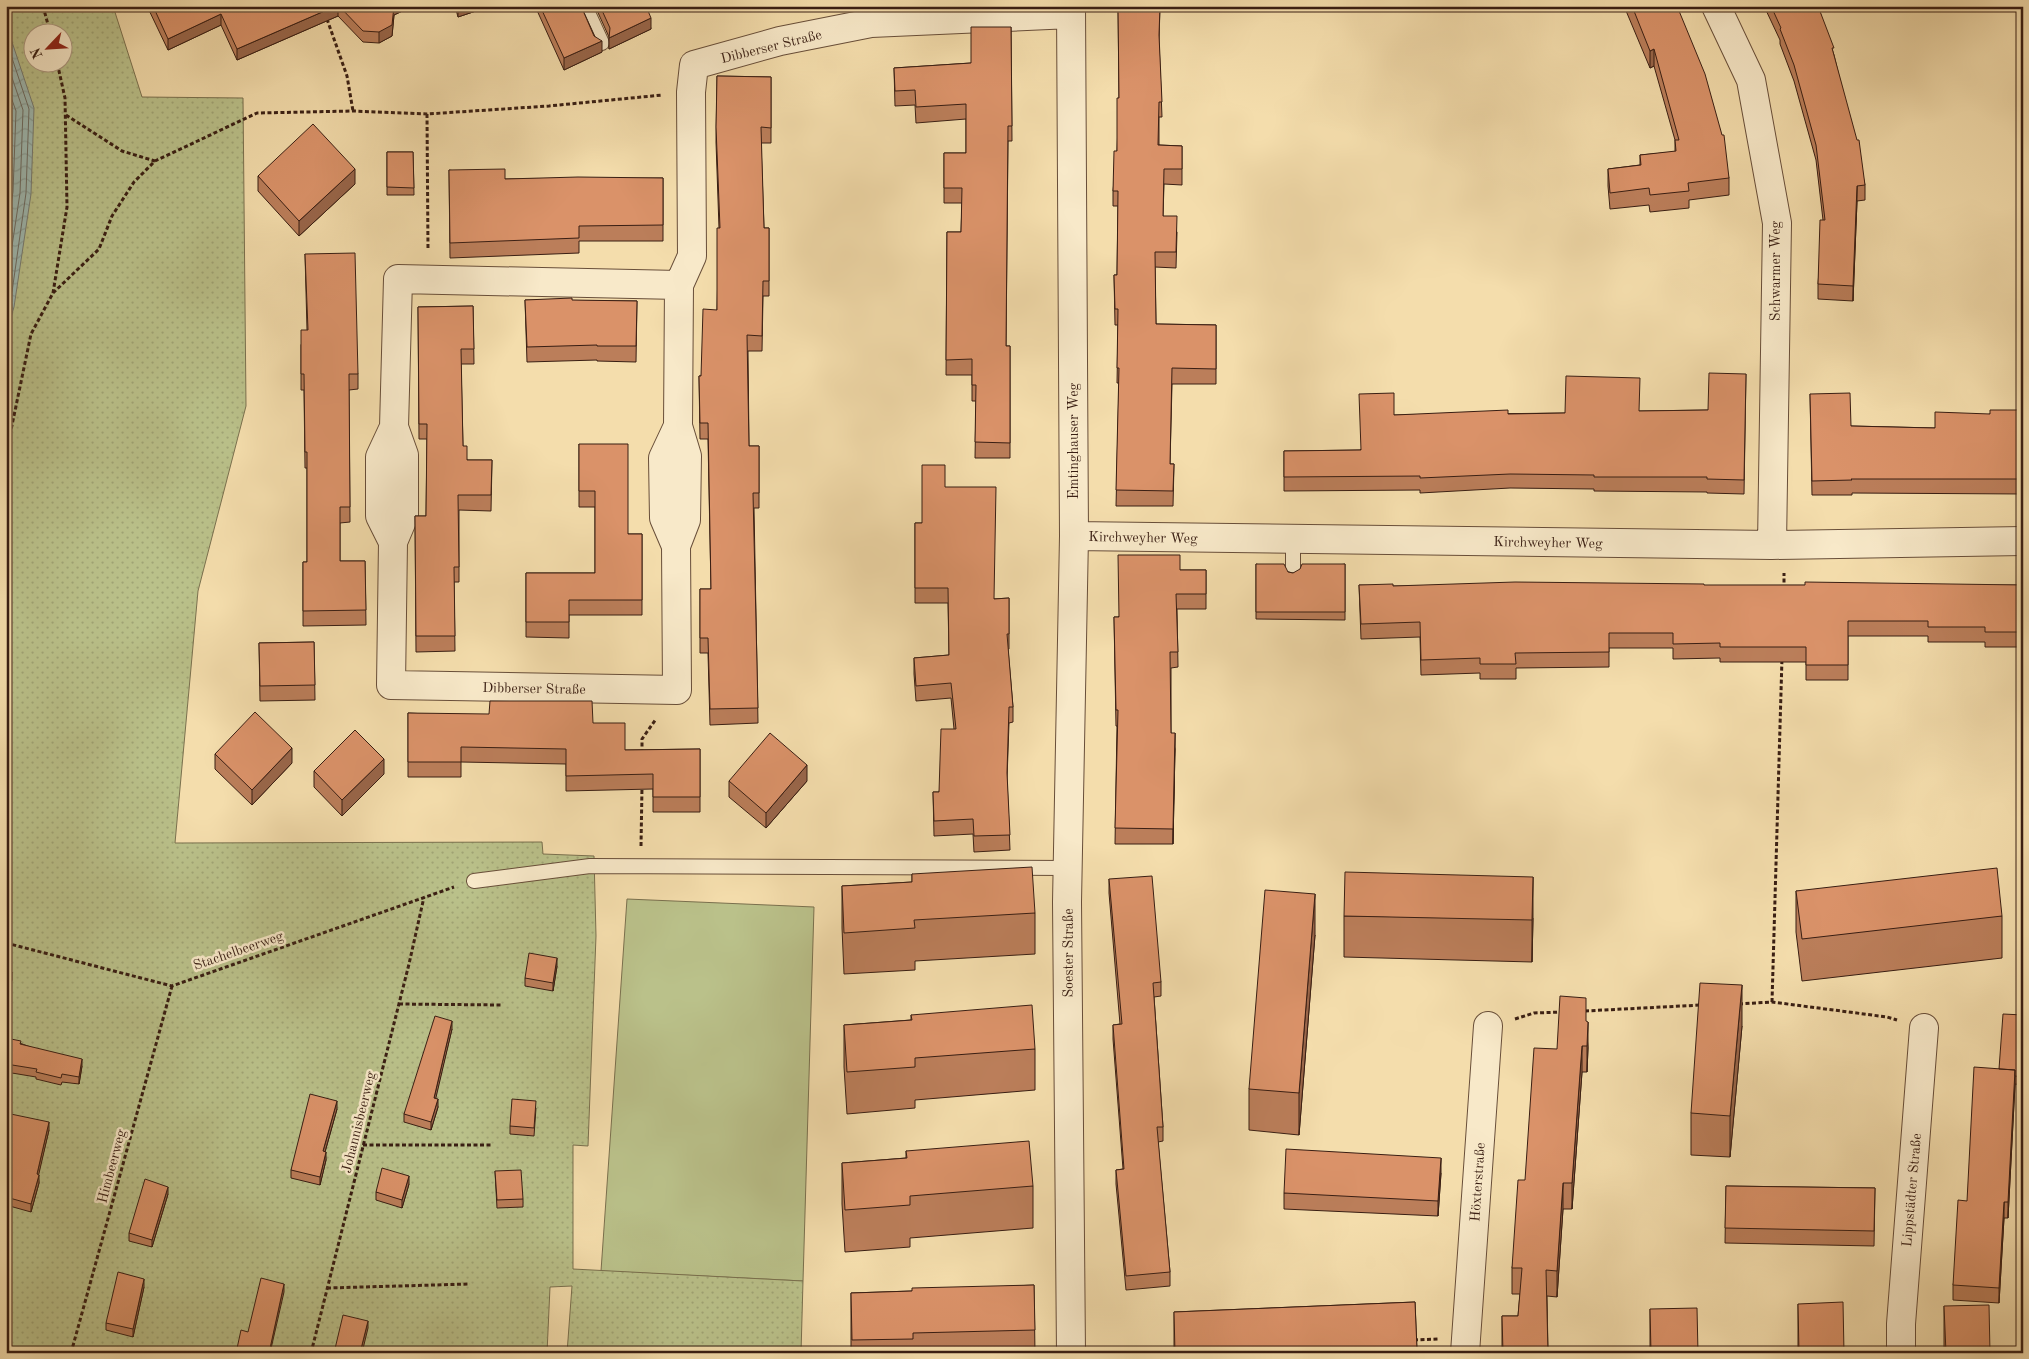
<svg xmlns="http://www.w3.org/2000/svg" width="2029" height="1359" font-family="'Old Standard TT',serif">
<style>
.grass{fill:#bac18a;stroke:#7a704e}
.park{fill:url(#park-dots);stroke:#7a704e;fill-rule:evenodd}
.water{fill:url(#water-waves);stroke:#767c73}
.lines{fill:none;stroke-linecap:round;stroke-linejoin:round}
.shore{stroke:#6c6c63;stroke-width:1}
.lane-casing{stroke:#684e39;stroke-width:16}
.street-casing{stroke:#684e39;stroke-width:30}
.path{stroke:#391e13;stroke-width:3;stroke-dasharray:4 2.5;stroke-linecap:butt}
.lane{stroke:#f8e9c9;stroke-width:14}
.street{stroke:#f8e9c9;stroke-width:28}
.wall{fill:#bb7e5a;stroke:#391e13}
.shaded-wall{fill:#99664a;stroke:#391e13}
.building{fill:#da9269;stroke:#391e13}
.labels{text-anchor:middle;stroke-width:5;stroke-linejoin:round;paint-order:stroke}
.street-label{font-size:14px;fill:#391e13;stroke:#f8e9c9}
</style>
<defs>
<pattern id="park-dots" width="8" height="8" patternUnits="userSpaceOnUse" patternTransform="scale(1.25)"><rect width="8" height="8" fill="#bac18a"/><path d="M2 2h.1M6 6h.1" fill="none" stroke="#a1a576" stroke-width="1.8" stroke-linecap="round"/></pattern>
<pattern id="water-waves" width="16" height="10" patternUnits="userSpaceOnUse" patternTransform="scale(1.25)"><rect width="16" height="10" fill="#9ebab3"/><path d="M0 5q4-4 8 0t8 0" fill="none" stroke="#899f99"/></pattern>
</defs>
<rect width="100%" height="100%" fill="#f4ddac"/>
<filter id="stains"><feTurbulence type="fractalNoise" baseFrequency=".004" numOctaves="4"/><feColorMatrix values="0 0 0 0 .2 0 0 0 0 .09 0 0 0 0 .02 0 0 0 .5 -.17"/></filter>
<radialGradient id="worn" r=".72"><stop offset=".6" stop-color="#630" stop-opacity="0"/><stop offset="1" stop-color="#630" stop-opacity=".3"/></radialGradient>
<!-- grass -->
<path class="grass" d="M627,899L814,907L803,1281L601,1271Z"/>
<!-- park -->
<path class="park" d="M6,6H113L142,97L243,98L246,406L198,591L175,843L542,842L543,854L594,856L596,936L588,1146L573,1145V1269L803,1281L801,1353H567L572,1286L550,1287L547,1353H6ZM32,32H62V62H32Z"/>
<!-- water -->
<path class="water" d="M6,24L34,108L31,194L14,307L6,334Z"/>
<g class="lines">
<!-- shore -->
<path class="shore" d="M6,40L29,109L26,193L10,306L6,317
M6,60L23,110L20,193L6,286
M6,83L16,111L13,192L6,235"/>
<defs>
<path id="lane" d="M585,6L602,43
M1293,572V539
M474,881L590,866L1068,868"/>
<path id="street" d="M1716,6L1751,80L1777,223L1772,545
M679,285L398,279L394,427L380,457V516L393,542L391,685L677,690L676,546L664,518L663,458L678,426L679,285L692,256L691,92L694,65L780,41L871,23L1071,14
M1074,536L1772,545L2023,541
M393,542L404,516V455L394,427
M676,546L686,520L687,456L678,426
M1071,1353L1067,902L1074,536L1071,6
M1465,1353L1488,1026
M1901,1353V1324L1924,1028"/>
</defs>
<!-- lane casing -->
<use href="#lane" class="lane-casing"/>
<!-- street casing -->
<use href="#street" class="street-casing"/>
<!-- path -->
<path class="path" d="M43,6L50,32
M327,19L347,76L353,111
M427,114L428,250
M66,115L122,151L155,161
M53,293L99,249L112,216L134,182L155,161L257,113L353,111L427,114L549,106L663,95
M6,454L31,334L53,293L67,207L65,98L57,62
M1784,589V573
M642,753V739L656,719
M641,846L642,787
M6,943L172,986L454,887
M1772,1002L1782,658
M399,1004L502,1005
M1739,1004L1772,1002L1887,1017L1897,1020
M1585,1011L1701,1005
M1515,1019L1534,1013L1561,1012
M363,1145H493
M327,1288L470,1284
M1414,1340L1438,1339
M71,1353L172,986
M311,1353L409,964L424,897
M1100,1353L1176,1349"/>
<!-- lane -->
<use href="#lane" class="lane"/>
<!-- street -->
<use href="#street" class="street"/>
</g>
<!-- wall -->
<path class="wall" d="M147,6H413L394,15L392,36L379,43L363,42L338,16L237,60L221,25L168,50Z
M455,6H491L458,17Z
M535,6H581L602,52L564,70Z
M595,6H646L651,29L609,49V37Z
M1118,6H1160L1159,41L1162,117H1159V145L1182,146V185L1164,184L1163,216L1177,232L1176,268L1155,267L1156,324L1216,325V384H1172L1170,464H1174L1173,506H1116L1119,383H1117L1118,325H1115L1114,275H1117L1118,206H1113V191L1117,151L1119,98Z
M1624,6H1677L1729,178V195L1689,200V208L1650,212L1649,205L1610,209L1608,186V169L1640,165V155L1675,152V140L1654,66L1650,68Z
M1764,6H1818L1834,55L1865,185V200L1857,201L1853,301L1818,299V284L1823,220L1816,160L1794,81L1780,44V40Z
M1011,27L1012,141H1008L1006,346H1010V458H975L976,401H972V375H946L947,232H961L962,203H944V153H966V119L916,123L915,105L895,106L894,68L971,63Z
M717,76L771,77V143H761L764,228H769V296H763L762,351H748L749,446H759V508H754L758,723L710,725L708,653H700V589H711L708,439H700L699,376H701L717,310L719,228L716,142Z
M387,152H413L414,195H387Z
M449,170L505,179L663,178V241H579V253L450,258Z
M258,176L355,184L299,236L258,191Z
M305,254L358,374V389L349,390L350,522L340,523V561H365L366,625L303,626V562H307V468H305L304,390H301V345L307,330Z
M525,300L637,301L636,362L597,361V360L527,362Z
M473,306L474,364H461L463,446L467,460H492L491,511L459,510V582H454L455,651L416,652L415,516H426L427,439H419L418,307Z
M1746,374L1744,494L1707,493V492L1594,491V489L1510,488L1420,493V490L1284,491V451L1360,450L1394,415L1565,413L1639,411L1708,410Z
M2023,378V494L1852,493V495H1812L1810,394L1851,426L1935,428L1990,414L2019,410Z
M579,444L628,534H642V615H569V638L526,637V573H595V507H579Z
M945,487L994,599L1009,598V649H1008L1013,707V722L1009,723L1007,779L1010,850L974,852L973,834L934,836L933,792H939L954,729L951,698L916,701L914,674V658L949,655L948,603H915V523H922Z
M1256,564L1293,573L1345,564V620L1256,619Z
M1180,570H1206V609H1177L1178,667L1171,668V733L1175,749L1173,844H1115L1117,726H1116L1114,617H1118Z
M1359,585L1393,586L2023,585V647H1985V642H1928V636H1848V680H1806V662H1720V658L1673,659V648H1609V667L1516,668V679H1480V673L1421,675L1420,637L1361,639Z
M314,642L315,700L260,701L259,643Z
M408,713L593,723L625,750L700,749V812H653V789L566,791V764L461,762V777H408Z
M215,754L292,763L252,805L215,769Z
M314,771L384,774L342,816L314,787Z
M729,781H807L766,828L729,797Z
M912,874L1035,913V954L915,961V970L844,974L842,928V886L912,882Z
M1109,879L1161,982V996L1154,997L1163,1127V1141L1158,1142L1170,1272V1286L1126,1290L1116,1184V1170L1123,1169L1113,1039V1025L1120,1024L1109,893Z
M1796,891L2002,916V958L1802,981L1796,932Z
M1344,916L1533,918L1532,962L1344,957Z
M1315,935L1299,1135L1249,1130V1089Z
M557,966L553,991L525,986V978Z
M911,1015L1035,1049V1090L915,1100V1108L847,1114L844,1067V1025L911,1020Z
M2023,1015V1085L2015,1084L2008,1218H2004L1999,1303L1953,1300V1285L1999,1069Z
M1586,1022L1588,1048L1587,1072H1582L1572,1209H1563L1557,1297L1547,1296L1548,1353H1502V1316H1518L1520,1294H1512V1268L1557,1049Z
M1742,1026L1730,1157L1691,1155V1113Z
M452,1029L435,1098L438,1107L431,1130L404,1122V1114Z
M6,1038L82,1066L79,1084L62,1082L61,1085L36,1079V1077L6,1072Z
M536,1108L534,1136L510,1134V1126Z
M337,1109L325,1152L326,1160L320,1185L291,1178V1170Z
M6,1110L7,1113L49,1130L38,1175L39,1183L31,1212L6,1205Z
M906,1151L1033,1186V1228L910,1238V1247L845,1252L842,1204V1163L906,1158Z
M495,1171L523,1199V1207L497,1208Z
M1441,1173L1438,1216L1284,1209V1193Z
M409,1184L402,1208L376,1200V1192Z
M1726,1186L1875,1188L1874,1246L1725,1243Z
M168,1194L152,1247L129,1241V1233Z
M1034,1285L1035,1353H851V1293L912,1291Z
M144,1287L133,1337L106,1330V1323Z
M1415,1302L1417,1353H1174V1312Z
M1798,1304L1844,1353H1798Z
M1944,1306L1990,1353H1944Z
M1650,1309L1698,1353H1650Z"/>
<!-- shaded-wall -->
<path class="shaded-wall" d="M336,6H338V16L237,60V49Z
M394,6H413L394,15L392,36L379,43V32Z
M458,6H491L458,17Z
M221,14V25L168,50V39Z
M651,18V29L609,49V38Z
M602,41V52L564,70V58Z
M1654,49V66L1650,68V51Z
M355,169V184L299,236V221Z
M1857,186V201L1853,301V286Z
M1175,733V749L1173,844V829Z
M292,748V763L252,805V790Z
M384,759V774L342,816V800Z
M807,765V781L766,828V813Z
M1533,877V918L1532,962V920Z
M1315,894V935L1299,1135V1093Z
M557,958V966L553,991V983Z
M12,972V980L6,1001V993Z
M1742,985V1026L1730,1157V1116Z
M452,1021V1029L434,1106V1098Z
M1588,1022V1048L1587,1072V1046Z
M1582,1046V1072L1572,1209V1183Z
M82,1059V1066L79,1084V1077Z
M2015,1070V1085L2008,1218V1202Z
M438,1099V1107L431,1130V1122Z
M337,1101V1109L323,1159V1151Z
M49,1122V1130L37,1182V1174Z
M326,1152V1160L320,1185V1177Z
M1441,1158V1173L1438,1216V1201Z
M39,1175V1183L31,1212V1204Z
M409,1176V1184L402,1208V1200Z
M1563,1183V1209L1557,1297V1271Z
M168,1187V1194L152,1247V1240Z
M2004,1202V1218L1999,1303V1288Z
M144,1279V1287L133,1337V1329Z
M284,1284V1292L270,1353H269Z
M368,1321V1328L362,1353H360Z"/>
<!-- building -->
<path class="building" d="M153,6H336L237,49L221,14L168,39Z
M339,6H394L392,25L379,32L363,31Z
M540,6H581L594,36L602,41L564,58Z
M600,6H646L651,18L609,38L610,28Z
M1118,6H1160L1159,35L1162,102H1159L1158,145L1182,146V169H1164L1163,216H1177L1176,252H1155L1156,324L1216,325V369L1172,368L1170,464H1174L1173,491L1116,490L1119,368H1117L1118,309H1115L1114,275H1117L1118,191H1113L1114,151H1117V98H1119Z
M1632,6H1677L1705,74L1722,135H1724L1729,178L1688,183L1689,191L1650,195L1649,188L1610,193L1608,169L1641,165L1640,155L1676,151L1675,140H1679L1654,49L1650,51Z
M1771,6H1818L1834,48H1832L1857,140H1859L1865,185L1857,186L1853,286L1818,284L1820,220H1825L1816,145L1794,65L1780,29L1781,28Z
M971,27H1011L1012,126H1008L1006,346H1010V443L975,442L976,385H972V359L946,360L947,232H961L962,188H944V153H966V104L916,107L915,90L895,91L894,68L971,63Z
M717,76L771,77V128L761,127L764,228H769V281H763L762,336L747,335L749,446H759V493H753L758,708L710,709L708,638H700V589H711L708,423H700L699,376H701L703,309L717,310V228H720L716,127Z
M313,124L355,169L299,221L258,176Z
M387,152H413L414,188L387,187Z
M505,169V179L578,177L663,178V225L579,226V238L450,243L449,170Z
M355,253L358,374H349L350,507H340V561H365L366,610L303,611V562H307V452H305L304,374H301V330H308L305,254Z
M572,298V300L637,301L636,346H597V345L527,347L525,300Z
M473,306L474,349H461L463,446H467V460H492L491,495H458L459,567H454L455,636H416L415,516H426L427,424H419L418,307Z
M1709,373L1746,374L1744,480L1707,479V477H1594V475L1510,474L1420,478V476L1284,477V451L1361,450L1359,394L1394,393V415L1508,410V414L1565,413L1566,376L1640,378L1639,411L1708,410Z
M2020,378H2023V479H1851L1852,480L1812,481L1810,394L1850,393L1851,426L1935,428V412L1990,414V410H2019Z
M579,444H628V534H642V600H569V622H526V573H595V491H579Z
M922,465H945V487H996L994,599L1009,598V634H1007L1013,707H1009L1007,773L1010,835L974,836L973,819L934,821L933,792H939L941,729H956L951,683L916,686L914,658L949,655L948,588H915V523H922Z
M1118,555H1180V570H1206V594H1176L1178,652H1170L1171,733H1175L1173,829L1115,828L1118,710H1116L1114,617H1119Z
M1256,564H1284L1288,572L1293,573L1300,569L1302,564H1345V612H1256Z
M1515,582L1704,584V585H1805V582L2023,585V632H1985V627H1928V621H1848V665H1806V647H1720V643L1673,644V633H1609V652L1515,653L1516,664H1480V658L1421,660L1420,622L1361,624L1359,585L1393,584V586Z
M314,642L315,685L260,686L259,643Z
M490,701H592L593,723H625V750L700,749V797H653V774L566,776V749L461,747V762H408V713L489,714Z
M255,712L292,748L252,790L215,754Z
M355,730L384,759L342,800L314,771Z
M770,733L807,765L766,813L729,781Z
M1032,867L1035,913L914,920L915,928L844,933L842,886L912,882V874Z
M1997,868L2002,916L1802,939L1796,891Z
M1345,872L1533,877L1532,920L1344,916Z
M1152,876L1161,982L1153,983L1163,1127H1157L1170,1272L1126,1276L1116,1170L1124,1169L1113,1025L1122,1024L1109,879Z
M1265,890L1315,894L1299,1093L1249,1089Z
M529,953L557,958L553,983L525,978Z
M6,971L12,972L6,993Z
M1700,983L1742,985L1730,1116L1691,1113Z
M1560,996L1586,998V1021L1588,1022L1587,1046H1582L1572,1183H1563L1557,1271L1546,1270L1548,1353H1503L1502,1316H1518L1522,1268H1512L1518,1180H1525L1534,1048L1557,1049Z
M1032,1005L1035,1049L915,1058V1067L847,1072L844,1025L912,1020L911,1015Z
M2003,1014L2023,1015V1077L2015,1076V1070L1999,1069Z
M435,1016L452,1021L434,1098L438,1099L431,1122L404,1114Z
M6,1038L21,1041L20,1044L82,1059L79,1077L62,1074L61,1078L36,1072L37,1069L6,1064Z
M1974,1067L2015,1070L2008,1202H2004L1999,1288L1953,1285L1958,1200L1967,1201Z
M310,1094L337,1101L323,1151L326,1152L320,1177L291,1170Z
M512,1099L536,1101L534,1128L510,1126Z
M6,1110H7L6,1113L49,1122L37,1174L39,1175L31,1204L6,1197Z
M1029,1141L1033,1186L910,1196V1205L845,1210L842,1163L907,1158L906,1151Z
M1286,1149L1441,1158L1438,1201L1284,1193Z
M382,1168L409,1176L402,1200L376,1192Z
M521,1170L523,1199L497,1200L495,1171Z
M145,1179L168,1187L152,1240L129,1233Z
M1726,1186L1875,1188L1874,1231L1725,1228Z
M118,1272L144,1279L133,1329L106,1323Z
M261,1278L284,1284L269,1353H236L241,1330L248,1332Z
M1034,1285L1035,1330L913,1333V1339L852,1340L851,1293L912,1291V1288Z
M1415,1302L1417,1349L1301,1353H1175L1174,1312Z
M1843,1302L1844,1353H1799L1798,1304Z
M1989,1305L1990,1353H1946L1944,1306Z
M1697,1308L1698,1353H1651L1650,1309Z
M343,1315L368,1321L360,1353H334Z"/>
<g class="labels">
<!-- street labels -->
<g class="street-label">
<text transform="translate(771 46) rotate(-14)" y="5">Dibberser Straße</text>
<text transform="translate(1775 271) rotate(-90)" y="5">Schwarmer Weg</text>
<text transform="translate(1073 441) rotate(-90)" y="5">Emtinghauser Weg</text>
<text transform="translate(1143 537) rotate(1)" y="5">Kirchweyher Weg</text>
<text transform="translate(1548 542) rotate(1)" y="5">Kirchweyher Weg</text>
<text transform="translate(534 688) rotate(1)" y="5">Dibberser Straße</text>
<text transform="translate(238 950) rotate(-19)" y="5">Stachelbeerweg</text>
<text transform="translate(1068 953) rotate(-90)" y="5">Soester Straße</text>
<text transform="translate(358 1122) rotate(-76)" y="5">Johannisbeerweg</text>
<text transform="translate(111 1166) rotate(-75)" y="5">Himbeerweg</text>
<text transform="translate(1477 1182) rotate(-86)" y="5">Höxterstraße</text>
<text transform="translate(1911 1190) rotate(-85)" y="5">Lippstädter Straße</text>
</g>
</g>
<!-- margin -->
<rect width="2029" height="1359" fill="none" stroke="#f4ddac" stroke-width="25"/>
<rect x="8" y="8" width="2014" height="1344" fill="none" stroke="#391e13" stroke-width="2.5"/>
<rect x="12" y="12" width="2004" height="1334" fill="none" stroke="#391e13"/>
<!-- north arrow -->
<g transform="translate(48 48) rotate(245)"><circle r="24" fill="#f8e9c9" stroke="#ac9880"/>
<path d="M0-4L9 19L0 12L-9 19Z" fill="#8f2418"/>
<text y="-8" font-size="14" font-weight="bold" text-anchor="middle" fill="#391e13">N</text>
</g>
<rect width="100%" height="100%" filter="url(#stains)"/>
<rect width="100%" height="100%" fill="url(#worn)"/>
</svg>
